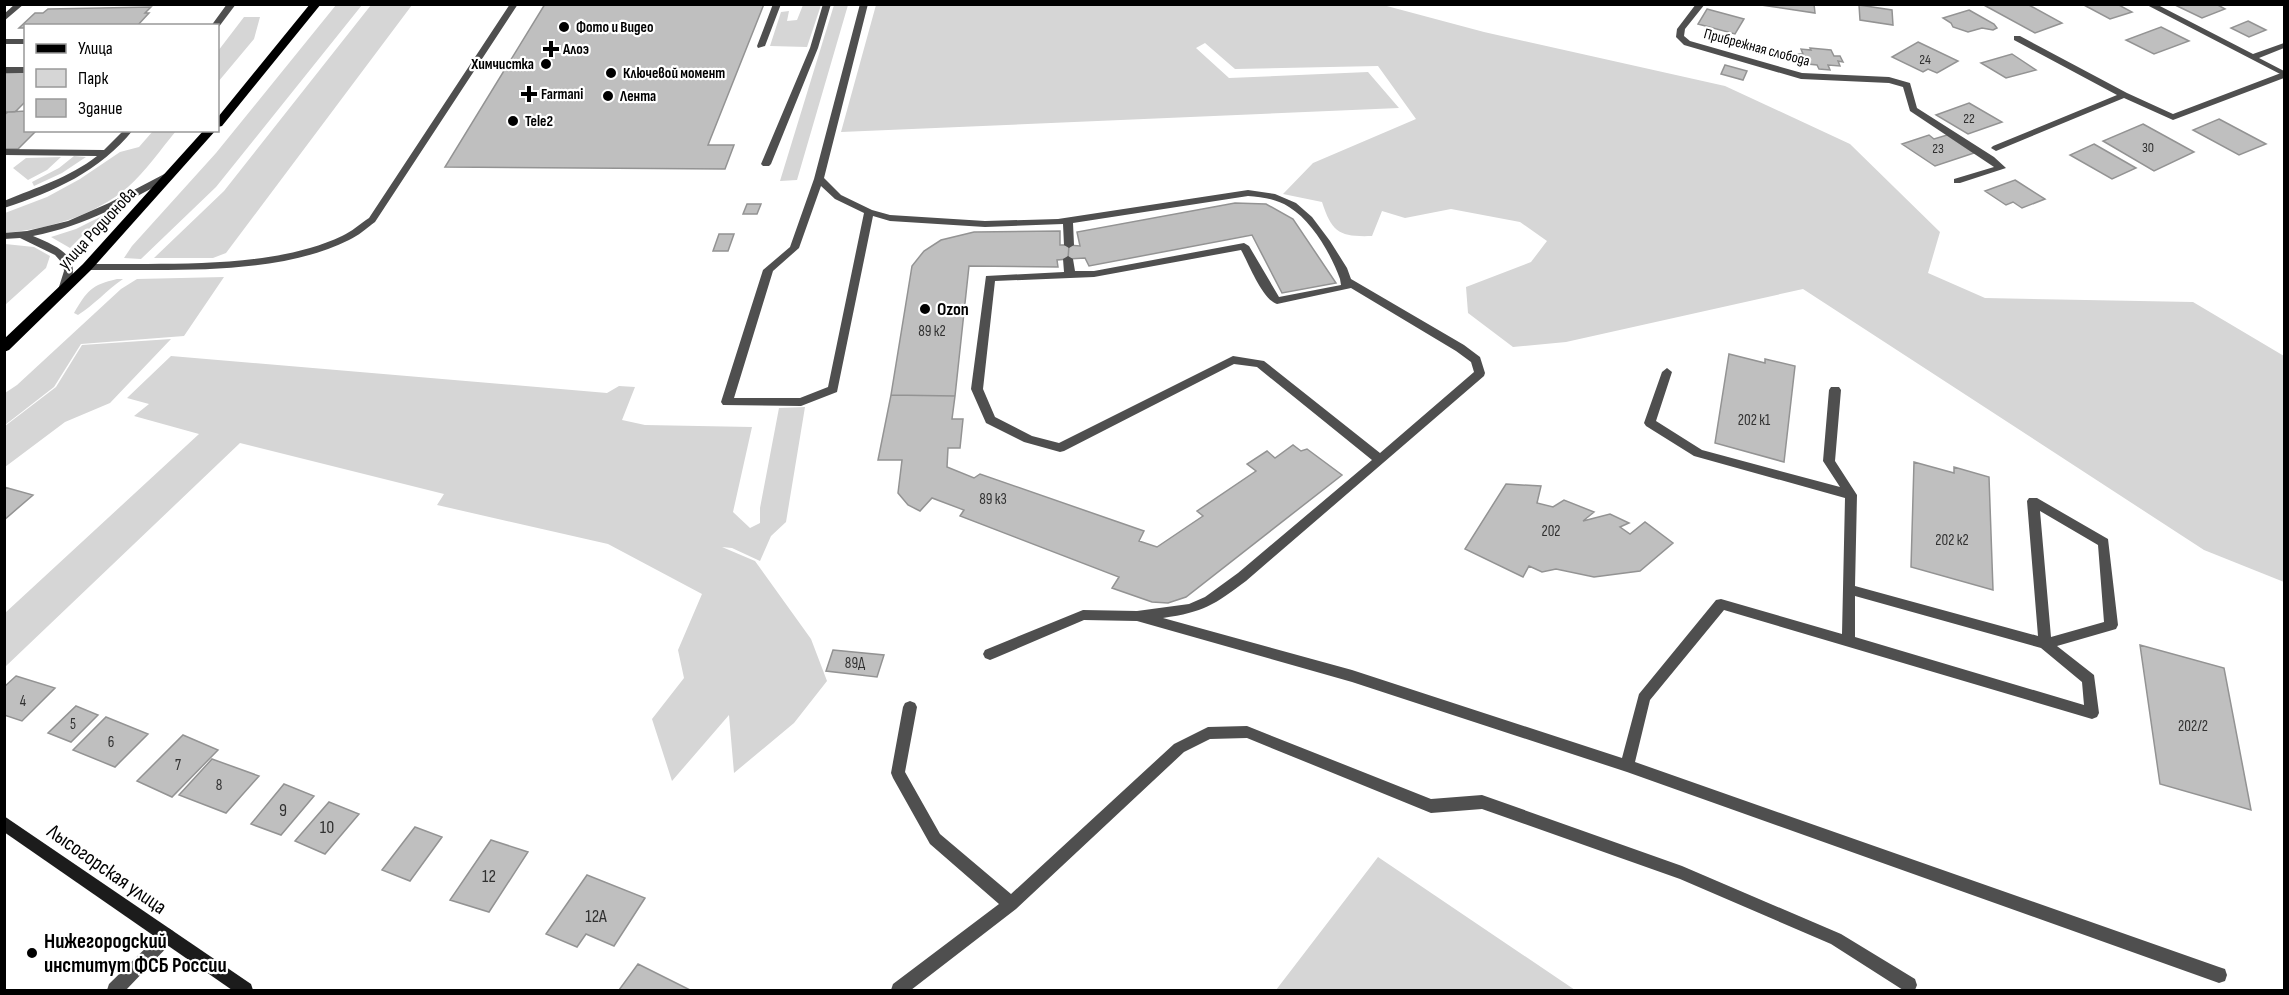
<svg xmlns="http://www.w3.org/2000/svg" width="2289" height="995" font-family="'Sofia Sans Condensed',sans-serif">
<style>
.green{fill:#d6d6d6}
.building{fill:#bfbfbf;stroke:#939393;stroke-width:1.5}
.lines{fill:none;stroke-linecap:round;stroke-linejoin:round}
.lane{fill:#4f4f4f;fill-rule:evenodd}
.street{fill:#4f4f4f;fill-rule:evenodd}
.secondary{fill:#1c1c1c;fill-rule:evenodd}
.primary{fill:#000;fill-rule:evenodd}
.poi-dot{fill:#000;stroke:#fff;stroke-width:2}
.labels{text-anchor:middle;stroke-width:4.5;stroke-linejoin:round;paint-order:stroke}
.far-number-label{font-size:14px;fill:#303030}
.far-poi-label{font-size:15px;font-weight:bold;fill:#000;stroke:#fff;text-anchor:start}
.far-street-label{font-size:15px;fill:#000;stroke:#fff}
.number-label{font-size:15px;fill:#303030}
.street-label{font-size:18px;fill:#000;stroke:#fff}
.poi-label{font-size:18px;font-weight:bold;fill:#000;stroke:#fff;text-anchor:start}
.near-number-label{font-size:18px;fill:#303030}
.near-street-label{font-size:21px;fill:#000;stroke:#fff}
.near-poi-label{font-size:21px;font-weight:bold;fill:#000;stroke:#fff;text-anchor:start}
</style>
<rect width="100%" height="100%" fill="#fff"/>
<!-- green -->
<path class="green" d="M336,5H362L216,187L141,259L124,258L132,246L216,153Z
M371,5H412L226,253L213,258H154L224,191Z
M803,5H821L807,47L770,46L781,12L789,11L787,21L797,20Z
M834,5H848L797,180L780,181Z
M876,5H1383L1484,32L1725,86L1850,144L1940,232L1928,273L1985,298L2193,302L2284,356V582L2204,550L1803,289L1566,342L1513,347L1468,313L1466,287L1531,262L1547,241L1520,222L1451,209L1405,218L1382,211L1372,236C1340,237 1332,233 1322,202L1283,194L1313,163L1416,119L1378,66L1235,69L1205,43L1196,48L1229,78L1368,72L1399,108L841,132Z
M244,17H260L254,39L218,82V51Z
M153,131H176C161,149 146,171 128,187C94,216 48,229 5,233V213L47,197L80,179L120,152L139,147Z
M74,156L86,157L62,173L34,186L32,182L59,168Z
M61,157L47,170L28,180L13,168L26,158Z
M102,216L70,248L51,237L76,229Z
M5,244L34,247L50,256L46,268L5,305Z
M224,277L184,336L81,344L54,387L5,425V393L17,385L121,289L137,279Z
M117,279H123C107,290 94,305 78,315L74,313C87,291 91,285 117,279Z
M171,339L110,403L65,422L5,467V426L56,387L82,345Z
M171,356L607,393L619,386L635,387L622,420L645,425L752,427L733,512L750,528L760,523V508L779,408L805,407L786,522L771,536L760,561L732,548L722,547L755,561L811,639L827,681L794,723L734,773L729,715L672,781L652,719L684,678L678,650L702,594L608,544L437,505L444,494L240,443L5,667V613L199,434L134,416L149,404L127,398Z
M1378,857L1575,990H1276Z"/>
<!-- building -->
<path class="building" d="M545,4H764L708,145H734L725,169L445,167Z
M1814,4L1815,13L1754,4Z
M1982,4H2027L2062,23L2035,33Z
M2082,4H2117L2132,12L2110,19Z
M2173,4H2216L2225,9L2202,18Z
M1859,5L1892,10L1893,25L1860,20Z
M151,7L145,13H149L137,26H26V28H19L35,13H43L48,9Z
M1707,9L1744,19L1735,34L1698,24Z
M1969,10L1994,24L1997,28L1993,30L1982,28L1968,32L1953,27L1951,23L1943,18Z
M2248,21L2266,30L2249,37L2231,28Z
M2161,27L2189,41L2154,54L2126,40Z
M1918,42L1958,61L1937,73L1928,69L1923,72L1892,57Z
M1810,48L1831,50L1834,56H1840L1843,62L1838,61L1840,66L1828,65L1830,70L1819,69L1817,65L1808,64L1806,59H1801L1798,54H1803L1801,49L1811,50Z
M2012,54L2036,70L2006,78L1981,63Z
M1725,65L1747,71L1743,80L1721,74Z
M26,72V101L15,112H4V73Z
M1969,103L2002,122L1968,134L1936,115Z
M26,111V130H37L18,149H4V115L8,112Z
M2219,119L2266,144L2239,155L2193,130Z
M2143,124L2194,152L2154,171L2103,141Z
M1929,135L1934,139L1947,135L1974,153L1935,166L1902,144Z
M2094,144L2136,168L2112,179L2070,155Z
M2015,180L2045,199L2022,208L2013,202L2006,205L1985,191Z
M1235,203L1266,204L1293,219L1336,283L1282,293L1252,235L1089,266L1085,258L1068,259L1069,245L1080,246L1077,232Z
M747,204H761L757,214H743Z
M1060,231V245H1069L1068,259L1057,260L1058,267L969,266L955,396L891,395L912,266L924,251L941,240L974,232Z
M719,234H734L728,251H713Z
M1729,354L1765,363V359L1795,366L1784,462L1715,443Z
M891,395L955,396L952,419H963L960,448H948L947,467L974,478L980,474L1144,531L1139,541L1157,547L1203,516L1197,511L1256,471L1247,464L1267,451L1275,458L1293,445L1301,451L1307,449L1342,475L1186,597L1168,603L1152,602L1112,588L1119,577L960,516L964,510L932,498L920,511L908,505L898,493L902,460H878Z
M1914,462L1954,473V467L1989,477L1993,590L1911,567Z
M1506,484L1541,486L1537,503L1553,507L1564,500L1594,512L1583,521L1610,514L1629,523L1620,527L1630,534L1645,522L1673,543L1640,571L1594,577L1556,569L1542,572L1529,566L1523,577L1465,549Z
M4,487L33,495L4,520Z
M2140,645L2224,668L2251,810L2160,784Z
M833,650L884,655L877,677L826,671Z
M16,676L55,688L22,721L4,715V687Z
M76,706L98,715L71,742L48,733Z
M106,717L148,734L115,767L73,750Z
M183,735L218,750L172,797L137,781Z
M212,759L259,776L226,813L179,795Z
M284,784L314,796L281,835L251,824Z
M329,802L359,814L325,854L295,841Z
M415,827L442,837L410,881L382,870Z
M491,840L528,852L489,912L450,900Z
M587,875L645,898L614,946L586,934L577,947L546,934Z
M638,964L690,990H619Z"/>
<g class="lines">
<!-- lane -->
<path class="lane" d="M15,4H24L4,21V14Z
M227,4H236L218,28V26H211Z
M510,4H518L375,222C367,228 358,236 349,240C275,277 168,269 87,270L82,267L87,264C165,263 270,270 342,236C351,232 360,224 369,218Z
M773,4H781L765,46L758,48L757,46Z
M823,4H831L818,48L771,164L769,166H763L761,164L810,48Z
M860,4H868L824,178L841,195L872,210L890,215L985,221L1058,219L1248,190L1275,194L1296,203L1312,217L1330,241L1347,268L1351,279L1464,345L1480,357L1485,373L1484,376L1246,581C1214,605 1204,612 1163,618L1352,670L1622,758L1639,694L1716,600L1721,599L1842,634L1845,498L1694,456L1646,426L1644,423L1662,372L1667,368L1672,372L1656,421L1702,450L1840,487L1823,461L1829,390L1831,387H1839L1841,390L1835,461L1857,495L1855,586L2038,636L2027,501L2029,498H2037L2108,539L2118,625L2116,629L2057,646L2094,675L2099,713L2097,717L2092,719L1724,610L1650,700L1635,762L2219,967L2225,969L2227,975L2225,981L2219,983L1627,772L1352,682L1137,621L1084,620L995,658L990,660L985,658L983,654L985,650L1083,610L1137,611L1189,604L1205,597L1238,573L1372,460L1257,367L1234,364L1064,451L1060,452L1024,442L986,423L971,389L986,276L1064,272L1063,259L1068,256L1073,259L1075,271H1094L1244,243L1249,246L1279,297L1341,285L1340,279C1331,254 1312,221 1289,207C1277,199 1262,197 1248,196L1073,223L1074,245L1069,248L1064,245L1063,224L985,227L890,221L873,216L837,392L801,406L723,405L721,402L763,270L790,247L814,179ZM821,186L835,199L864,213L828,387L800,398H734L773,271L799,248ZM1241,250C1249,264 1262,299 1277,304L1351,288L1456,351L1471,362L1474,372L1380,453L1264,361L1233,356L1059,443L1032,436L995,417L983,389L995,281L1094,277ZM2040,511L2098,545L2104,622L2051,637ZM1855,596L2041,648L2082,682L2084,705L1855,637Z
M2014,36H2020L2127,93L2173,114L2281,73H2284V78L2173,120L2124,98L1996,151L1991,148L1993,146L2117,95L2014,40Z
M4,39H26V44H4Z
M4,67H26V73H4Z
M124,130H133C100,171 54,192 4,208V201C37,187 69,178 97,156L4,155V149L104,150Z
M172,170L177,173L175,175C130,201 85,226 33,236C62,248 84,258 67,292H59L58,290L64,271L63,264L55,255L20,238L4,239V233L27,231L68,221L109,203Z
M910,701L915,703L917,707L905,772L940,834L1011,894L1174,744L1208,727L1247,726L1431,799L1482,795L1682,866L1841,934L1915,979L1917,985L1915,990H1903L1831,944L1680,879L1482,809L1431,813L1247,738L1210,739L1184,752L1016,909L911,990H891L893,984L999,904L930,844L893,778L891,773L903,707L905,703Z
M168,928L173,931L176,936L173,941L126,990H107L109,984L163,931Z"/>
<!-- street -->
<path class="street" d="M1696,4H1705L1685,29L1684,36L1690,41L1802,73L1889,77L1910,83L1917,108L1994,157L2006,168L1960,183H1954V179L1994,167L1910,111L1903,87L1889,83L1801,79L1684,45L1676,37L1677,29Z
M2145,4H2156L2253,54L2284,43V48L2259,58L2284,71V76Z"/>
<!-- secondary -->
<path class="secondary" d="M4,816L251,984L253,990H232L4,832Z"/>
<!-- primary -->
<path class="primary" d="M310,4H321L222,126L218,127V117Z
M204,130H216L91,270L9,350L4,352V339L83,264Z"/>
</g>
<!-- markers -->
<g class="poi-dot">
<circle cx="564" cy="27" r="6"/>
<path d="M548 40h6v6h6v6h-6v6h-6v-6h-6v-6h6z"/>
<circle cx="546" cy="64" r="6"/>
<circle cx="611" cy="73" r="6"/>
<path d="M526 85h6v6h6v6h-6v6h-6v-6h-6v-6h6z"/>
<circle cx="608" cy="96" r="6"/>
<circle cx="513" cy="121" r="6"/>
<circle cx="925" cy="309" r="6"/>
<circle cx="32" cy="953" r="6"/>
</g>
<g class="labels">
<!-- far-number labels -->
<g class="far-number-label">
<text x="1925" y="64">24</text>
<text x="1969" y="123">22</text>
<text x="2148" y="152">30</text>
<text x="1938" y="153">23</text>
</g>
<!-- far-poi labels -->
<g class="far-poi-label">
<text x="576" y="32">Фото и Видео</text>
<text x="563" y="54">Алоэ</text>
<text x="534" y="69" text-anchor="end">Химчистка</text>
<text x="623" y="78">Ключевой момент</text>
<text x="541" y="99">Farmani</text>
<text x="620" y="101">Лента</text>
<text x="525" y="126">Tele2</text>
</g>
<!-- far-street labels -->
<g class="far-street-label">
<text transform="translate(1757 47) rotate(15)" y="5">Прибрежная слобода</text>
</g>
<!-- number labels -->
<g class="number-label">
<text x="932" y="336">89 к2</text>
<text x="1754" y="425">202 к1</text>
<text x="993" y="504">89 к3</text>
<text x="1551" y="536">202</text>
<text x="1952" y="545">202 к2</text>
<text x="855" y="668">89Д</text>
<text x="23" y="706">4</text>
<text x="73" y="729">5</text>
<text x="2193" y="731">202/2</text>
<text x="111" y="747">6</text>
<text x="178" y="770">7</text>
<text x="219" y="790">8</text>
</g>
<!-- street labels -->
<g class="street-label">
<text transform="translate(97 228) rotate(-47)" y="6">улица Родионова</text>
</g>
<!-- poi labels -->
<g class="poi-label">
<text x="937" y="315">Ozon</text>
</g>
<!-- near-number labels -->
<g class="near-number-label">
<text x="283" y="816">9</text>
<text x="327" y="833">10</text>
<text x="489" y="882">12</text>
<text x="596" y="922">12А</text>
</g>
<!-- near-street labels -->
<g class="near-street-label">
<text transform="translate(107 869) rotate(35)" y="7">Лысогорская улица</text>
</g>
<!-- near-poi labels -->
<g class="near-poi-label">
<text x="44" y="948">Нижегородский<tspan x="44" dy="24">институт ФСБ России</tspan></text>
</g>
</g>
<!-- border -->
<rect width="2289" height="995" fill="none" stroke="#000000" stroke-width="12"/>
<!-- legend -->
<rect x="24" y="24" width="195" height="108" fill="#ffffff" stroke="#999999" stroke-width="1.5"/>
<rect x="36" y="44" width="30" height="9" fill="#000000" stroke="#999999" stroke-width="1.5"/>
<text x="78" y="54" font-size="18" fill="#000000">Улица</text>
<rect x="36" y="69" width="30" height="18" fill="#d6d6d6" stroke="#999999" stroke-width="1.5"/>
<text x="78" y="84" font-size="18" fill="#000000">Парк</text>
<rect x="36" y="99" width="30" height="18" fill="#bfbfbf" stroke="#999999" stroke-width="1.5"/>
<text x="78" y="114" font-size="18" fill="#000000">Здание</text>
</svg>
